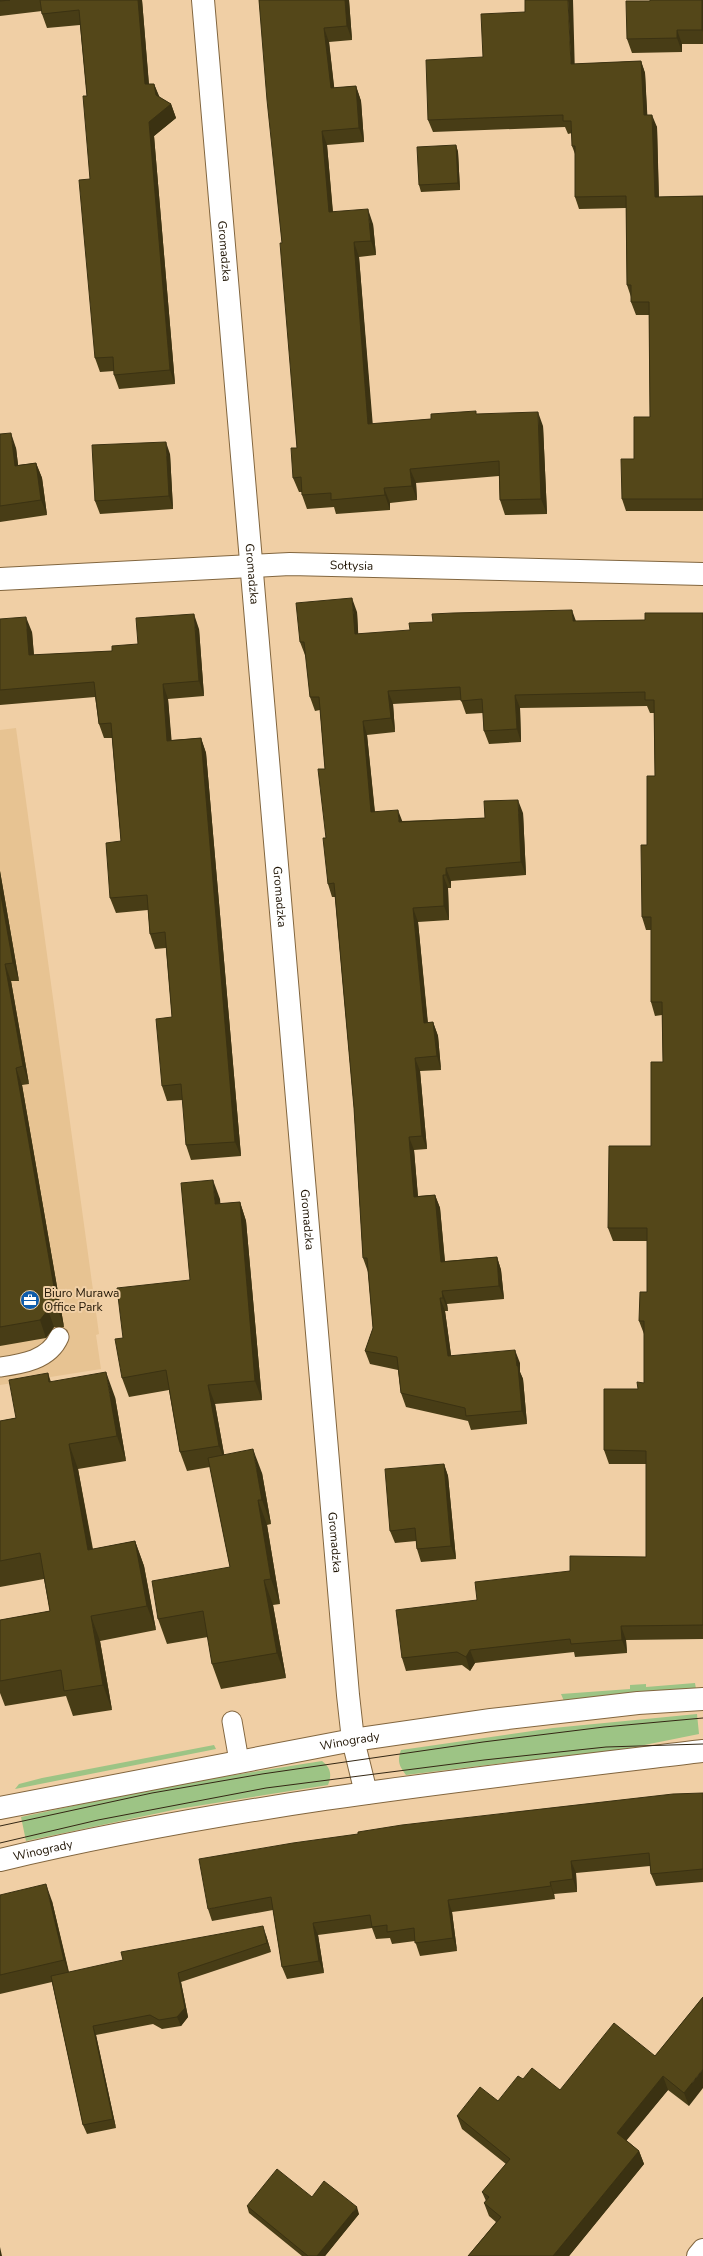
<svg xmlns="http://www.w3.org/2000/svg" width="703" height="2256" font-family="'Nunito Sans',sans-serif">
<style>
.built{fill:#e7c392}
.green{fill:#9dc485}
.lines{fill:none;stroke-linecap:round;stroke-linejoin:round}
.lane-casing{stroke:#82663f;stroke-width:21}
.street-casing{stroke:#82663f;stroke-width:24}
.secondary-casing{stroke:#82663f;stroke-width:24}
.lane{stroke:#fff;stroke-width:19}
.street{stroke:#fff;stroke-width:22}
.secondary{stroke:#fff;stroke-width:22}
.tram{stroke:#342714;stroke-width:1}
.wall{fill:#483d16}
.shaded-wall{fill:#3b3212}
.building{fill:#544719;stroke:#3b3212}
.labels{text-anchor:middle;stroke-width:4;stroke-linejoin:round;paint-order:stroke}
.street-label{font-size:12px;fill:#1f1404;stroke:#f0cfa5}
.poi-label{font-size:12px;fill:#1f1404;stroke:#f0cfa5;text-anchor:start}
</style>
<rect width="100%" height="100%" fill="#f0cfa5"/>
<!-- built -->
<path class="built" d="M16,728L99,1334L96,1335L101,1369L0,1385V730Z"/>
<!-- green -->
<path class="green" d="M695,1683L696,1689L564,1701L561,1694L630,1689V1685L646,1684V1687Z
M697,1714L699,1734L595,1755L520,1761L406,1775C399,1766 397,1761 401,1750L553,1728Z
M214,1745L216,1749L15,1789L19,1784L42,1778Z
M322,1761C331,1768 332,1775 328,1785L178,1809L26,1841L21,1817L171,1785Z"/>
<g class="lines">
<defs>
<path id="lane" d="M0,1367C22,1364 49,1360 59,1337
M232,1721L239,1761"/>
<g id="street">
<path id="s1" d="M203,0L348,1695L353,1740L366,1793"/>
<path id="s2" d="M0,579L290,564L703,574"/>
<path d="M698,2256L703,2250"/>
</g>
<g id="secondary">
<path id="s3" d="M0,1808L353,1740L491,1720L638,1703L703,1699"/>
<path id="s4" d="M0,1860C231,1805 468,1779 703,1751"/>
</g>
</defs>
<!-- lane casing -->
<use href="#lane" class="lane-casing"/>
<!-- street casing -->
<use href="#street" class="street-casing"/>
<!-- secondary casing -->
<use href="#secondary" class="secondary-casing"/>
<!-- lane -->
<use href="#lane" class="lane"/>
<!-- street -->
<use href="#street" class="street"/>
<!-- secondary -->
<use href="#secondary" class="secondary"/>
<!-- tram -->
<path class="tram" d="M0,1826L152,1793L262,1774L483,1742L604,1727L703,1718
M0,1843L98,1820L266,1788L484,1760L606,1747L703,1744"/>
</g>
<!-- wall -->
<path class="wall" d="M0,0H142L149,84H154L159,97L171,104L176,118L154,136L175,384L119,389L114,375V371L100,372L95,358L90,179L87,96L80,25L47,28L42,14V11L0,16Z
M259,0H349L352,40L329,42L334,88L356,86L361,101L364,142L327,145L333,212L373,224L376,255L359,257L372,424L431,419L477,414L543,426L547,514L505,515L500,500L499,476L416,483L417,500L390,503V510L336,514L334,507L307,509L302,495V492H299L293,478L297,448L282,243Z
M703,0V44H682V52L632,53L627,39L650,1Z
M641,61L645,73L647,115L657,127L659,197L703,196V511H626L622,499L634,459L650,417L649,315H636L631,302V297L627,285L626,208L579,209L575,197V154L572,146V133L568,134L565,127L433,132L428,120L575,64Z
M456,145L458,152L460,190L421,192L419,185Z
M0,434L16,448L18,465L36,463L42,478L47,515L0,522Z
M170,454L173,509L100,514L95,501Z
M357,612L358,634L576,621L645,620L703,613V1639L626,1640L627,1653L575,1657L574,1652L475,1663L470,1671L462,1665L406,1671L402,1658L477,1600L570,1571L646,1557V1464H609L604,1450L638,1389L644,1383V1334L639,1321L647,1292V1241H613L608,1228L651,1146L663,1062L662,1015L655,1016L651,1002V930H646L642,917L647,845L655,776L654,713H650L647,706L520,708L521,742L489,744L484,731L483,713L466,714L461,700L393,704L395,732L367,735L375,812L402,821L485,818L523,813L526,875L451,881V888H448L449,920L418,922L428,1023L433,1022L438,1036L441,1070L420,1071L427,1149L414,1150L418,1196L435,1195L440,1208L445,1261L497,1257L501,1270L504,1299L447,1304L448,1311H445L451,1356L520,1363V1372L523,1379L527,1424L471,1430L468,1421L406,1407L401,1393L398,1370L370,1364L365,1351L373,1328L368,1272L363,1258L354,1108L335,897H332L328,884L326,838L325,769L320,710L315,711L310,697L306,655H305L300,642Z
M0,619L32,632L34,655L112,651L199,629L204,696L168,699L171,740L201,738L206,753L241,1156L191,1160L186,1145L183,1100L167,1101L162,1086L172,1017L166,948L155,949L150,934L148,910L116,913L110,898L121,841L112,738H104L99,724L95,697L0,705Z
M0,871L19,981H11L29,1084L22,1085L64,1327H54L46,1338L0,1346Z
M220,1199V1204L240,1202L246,1221L262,1400L215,1404L224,1454L262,1473L271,1524L267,1525L280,1604L273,1605L286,1678L221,1689L212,1664L208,1637L167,1644L158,1619L230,1567L210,1467L187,1471L180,1452L169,1390L129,1397L122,1378L123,1338L190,1280Z
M48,1373L51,1382L115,1397L126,1461L78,1469L93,1549L135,1541L144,1566L156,1630L100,1641L112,1710L73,1716L66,1696L5,1706L0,1693V1620L50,1611L44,1579L0,1587V1421L16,1418Z
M444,1464L448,1476L456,1559L421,1562L417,1549L416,1541L395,1543L390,1531Z
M703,1793V1882L656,1886L651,1874L650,1866L576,1873L577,1892L554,1894L555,1899L452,1912L457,1951L420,1956L415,1941L392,1944L390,1938L376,1939L372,1928L318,1935L324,1973L287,1979L282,1967L273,1910L212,1921L208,1909Z
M0,1895L52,1901L69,1972L266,1935L271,1952L181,1982L188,2017L181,2026L162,2029L153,2024L96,2035L116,2128L87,2134L83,2125L52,1982L0,1994Z
M703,1997L689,2106L668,2090L626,2140L639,2151L644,2164L569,2256H468L496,2222L489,2216L484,2203L486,2201L482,2192L506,2164L462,2129L457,2116L498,2101L523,2079L560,2090L655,2056Z
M312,2197L359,2214L325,2256H302L249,2213L247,2206Z"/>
<!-- shaded-wall -->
<path class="shaded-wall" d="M138,0H142L150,99L145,84Z
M345,0H349L352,40L347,26Z
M568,0H573L575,76L571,64Z
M702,0H703V32L702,30Z
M324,28L329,42L336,103L331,88Z
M677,30L682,44V52L677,38Z
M641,61L645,73L648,127L644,115Z
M154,84L160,98L156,95Z
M356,86L361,101L364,142L359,128Z
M171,104L176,118L154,136L175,384L170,370L149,122Z
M652,115L657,127L659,209L655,197Z
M322,131L327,145L334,227L329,212Z
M456,145L458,152L460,190L458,183Z
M368,209L373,224L376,255L371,241Z
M354,242L359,257L374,439L368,424Z
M538,412L543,426L547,514L541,499Z
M11,433L16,448L20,481L15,466Z
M166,442L170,454L173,509L169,496Z
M36,463L42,478L47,515L41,500Z
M410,469L416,483L417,500L412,486Z
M384,488L390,503V510L385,495Z
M352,598L357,612L359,647L355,634Z
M572,610L577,624L573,621Z
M194,614L199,629L204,696L199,681Z
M26,617L32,632L35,670L29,655Z
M163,684L168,699L173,756L167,741Z
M388,691L393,704L395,732L391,718Z
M515,695L520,708L521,742L517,729Z
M363,721L367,735L376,825L371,812Z
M201,738L206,753L241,1156L235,1142Z
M518,800L523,813L526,875L521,862Z
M398,810L403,823L399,822Z
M446,868L451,881V888L446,875Z
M0,871L19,981L13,963L0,890Z
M443,875L448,888L449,920L444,906Z
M413,908L418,922L429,1037L424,1023Z
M5,964L11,981L29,1084L23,1066Z
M433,1022L438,1036L441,1070L437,1056Z
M415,1058L420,1071L427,1149L422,1136Z
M16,1068L22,1085L64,1327L58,1310Z
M409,1137L414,1150L419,1210L414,1197Z
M213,1180L220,1199L222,1223L215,1204Z
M435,1195L440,1208L446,1275L441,1262Z
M240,1202L246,1221L262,1400L255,1381Z
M497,1257L501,1270L504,1299L499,1286Z
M442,1291L447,1304L448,1311L443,1298Z
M440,1298L445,1311L453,1369L448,1356Z
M48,1310L54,1327L46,1338L40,1320Z
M515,1350L520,1363V1372L523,1379L527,1424L522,1411Z
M106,1372L115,1397L126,1461L117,1436Z
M208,1385L215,1404L226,1465L219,1446Z
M69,1444L78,1469L97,1575L88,1550Z
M253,1449L262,1473L271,1524L262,1500Z
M444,1464L448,1476L456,1559L451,1546Z
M258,1500L267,1525L280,1604L271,1579Z
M135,1541L144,1566L156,1630L147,1606Z
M264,1580L273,1605L286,1678L277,1653Z
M91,1616L100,1641L112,1710L103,1685Z
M621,1626L626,1640L627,1653L622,1640Z
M470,1650L475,1663L470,1671L466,1657Z
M571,1861L576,1873L577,1892L573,1879Z
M550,1882L554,1894L555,1899L551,1886Z
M46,1884L52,1901L70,1978L64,1960Z
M448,1900L452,1912L457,1951L453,1938Z
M313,1923L318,1935L324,1973L319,1961Z
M263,1926L266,1935L271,1952L267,1943Z
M178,1973L181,1982L188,2017L181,2026L177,2017Z
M93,2026L96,2035L116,2128L113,2119Z
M703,2069V2088L689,2106L684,2093Z
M663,2076L668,2090L622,2146L617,2133Z
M639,2151L644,2164L569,2256H553Z
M357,2207L359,2214L325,2256H317Z
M0,2247L2,2256H0Z"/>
<!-- building -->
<path class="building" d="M0,0H10L0,1Z
M40,0H138L145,84H154L156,95L171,104L149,122L170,370L114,375L113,357L95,358L79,180L90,179L83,96H87L79,10L42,14Z
M259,0H345L347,26L324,28L331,88L356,86L359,128L322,131L329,212L368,209L371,241L354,242L368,424L431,419V414L476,411V414L538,412L541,499L500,500L499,461L410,469L412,486L384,488L385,495L331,500V493L302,495L301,477L293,478L291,448H297L280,243H282L267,100Z
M525,0H568L571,64L641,61L644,115H652L655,197L703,196V499H622L621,459H634V417H650L649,302H631V285H627L626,196L575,197V146H572L571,121H563V115L428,120L426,60L483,57L481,14L525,12Z
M650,0H702V30H677V38L627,39L626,1H650Z
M456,145L458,183L419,185L417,147Z
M11,433L15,466L36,463L41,500L0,506V434Z
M166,442L169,496L95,501L92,445Z
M352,598L355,634L410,630L409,623L433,622L432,614L453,613L572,610L573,621L645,620V613H703V1625L621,1626L622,1640L571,1644L570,1639L470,1650L466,1657L457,1652L402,1658L396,1610L477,1600L475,1582L570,1571V1556L646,1557V1451L604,1450V1389H638L637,1382L644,1383V1321H639L640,1292H647V1228H608L609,1146H651V1062H663L662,1002H651V917H642L641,845H647V776H655L654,700H645V692L515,695L517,729L484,731L482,699L461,701L460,687L388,691L391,718L363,721L371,812L398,810L399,822L485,818L484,801L518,800L521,862L446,868V875H443L444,906L413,908L424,1023L433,1022L437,1056L415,1058L422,1136L409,1137L414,1197L435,1195L441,1262L497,1257L499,1286L442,1291L443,1298H440L448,1356L515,1350L517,1366H518L522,1411L466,1416L465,1408L401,1393L397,1357L365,1351L373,1328L367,1258H363L354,1108L334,883L328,884L323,838H326L318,769H325L319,697H310L304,642H300L296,603Z
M194,614L199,681L163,684L167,741L201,738L235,1142L186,1145L181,1084L162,1086L156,1019L172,1017L165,932L150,934L147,895L110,898L106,843L121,841L111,723L99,724L94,682L0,690V619L26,617L29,655L112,651V646L138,644L136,618Z
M0,890L13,963L5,964L23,1066L16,1068L58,1310H48L40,1320L0,1327Z
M213,1180L215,1204L240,1202L255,1381L208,1385L219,1446L180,1452L166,1370L122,1378L115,1339L123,1338L117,1288L190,1280L181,1183Z
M106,1372L117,1436L69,1444L88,1550L135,1541L147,1606L91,1616L103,1685L64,1691L61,1670L0,1681V1620L50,1611L40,1553L0,1561V1421L16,1418L9,1380L48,1373L49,1382Z
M253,1449L262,1500H258L271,1579L264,1580L277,1653L212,1664L203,1611L158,1619L152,1581L230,1567L208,1458Z
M444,1464L451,1546L417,1549L415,1528L390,1531L385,1469Z
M703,1793V1869L651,1874L649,1853L571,1861L573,1879L550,1882L551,1886L448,1900L453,1938L415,1943L414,1928L387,1932V1925L372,1927L370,1915L313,1923L319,1961L282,1967L271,1897L208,1909L199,1859L293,1843L358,1834V1832L402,1825L673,1794Z
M46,1884L64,1960L0,1975V1895Z
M263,1926L267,1943L178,1973L185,2008L177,2017L159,2020L150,2015L93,2026L113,2119L83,2125L51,1976L123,1960L121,1952Z
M703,1997V2069L684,2093L663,2076L617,2133L639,2151L553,2256H468L501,2217L484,2203L489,2197L482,2192L510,2159L457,2116L480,2087L498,2101L518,2076L523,2079L532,2068L560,2090L614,2023L655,2056Z
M277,2169L312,2197L324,2181L357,2207L317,2256H308L247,2206Z"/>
<!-- icons -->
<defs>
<symbol id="office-disc" viewBox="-11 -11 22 22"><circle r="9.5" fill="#0e5caa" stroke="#f0cfa5"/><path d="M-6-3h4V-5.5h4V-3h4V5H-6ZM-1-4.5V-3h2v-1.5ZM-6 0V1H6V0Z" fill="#fff"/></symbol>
</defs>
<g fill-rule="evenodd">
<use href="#office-disc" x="19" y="1289" width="22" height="22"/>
</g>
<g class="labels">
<!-- street labels -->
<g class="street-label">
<text dy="4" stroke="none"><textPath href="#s1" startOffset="252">Gromadzka</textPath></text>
<text dy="4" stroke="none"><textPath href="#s2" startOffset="352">Sołtysia</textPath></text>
<text dy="4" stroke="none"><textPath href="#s1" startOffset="576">Gromadzka</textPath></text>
<text dy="4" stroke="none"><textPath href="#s1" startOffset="900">Gromadzka</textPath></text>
<text dy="4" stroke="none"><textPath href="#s1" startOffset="1224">Gromadzka</textPath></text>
<text dy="4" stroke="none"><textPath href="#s1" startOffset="1548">Gromadzka</textPath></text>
<text dy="4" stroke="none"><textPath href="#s3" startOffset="356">Winogrady</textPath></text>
<text dy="4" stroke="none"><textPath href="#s4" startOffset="44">Winogrady</textPath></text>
</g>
<!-- poi labels -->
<g class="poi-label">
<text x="44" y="1297">Biuro Murawa<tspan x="44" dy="14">Office Park</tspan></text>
</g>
</g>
</svg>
